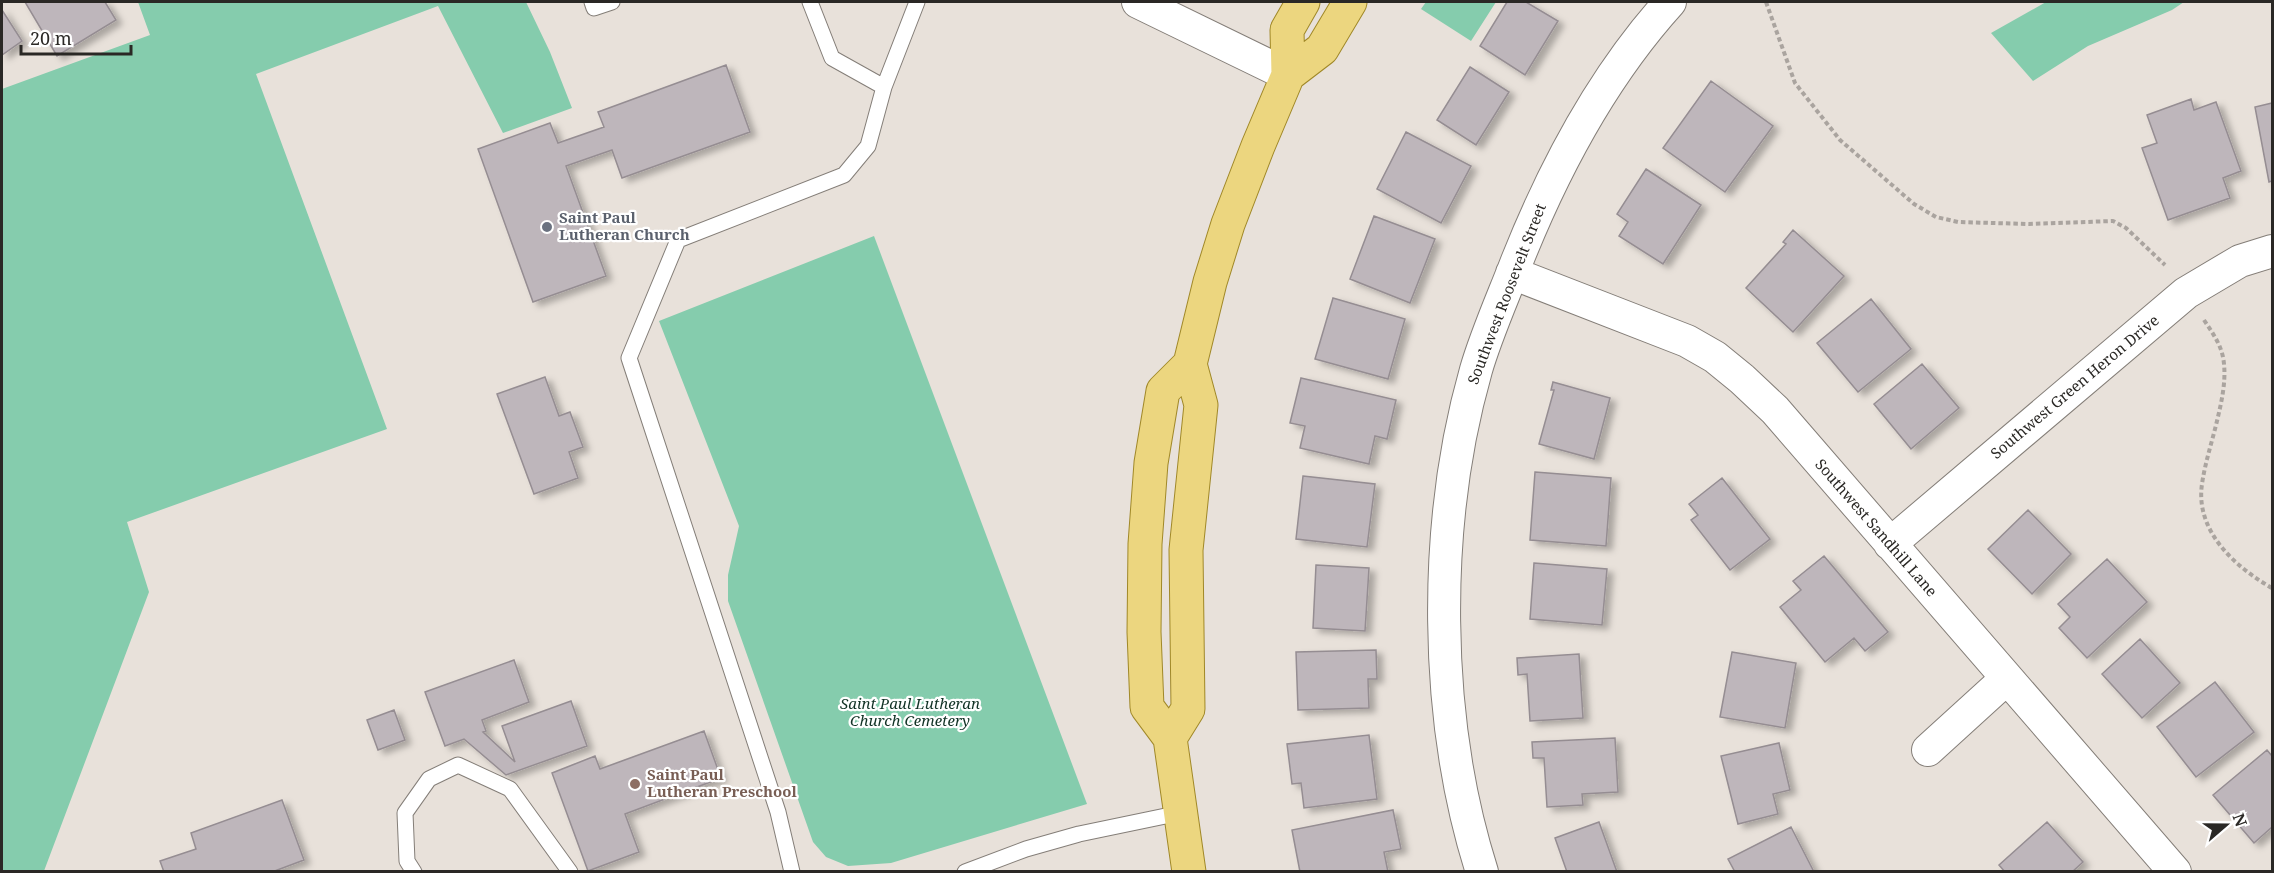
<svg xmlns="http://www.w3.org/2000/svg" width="2274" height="873" font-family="'Noto Serif',serif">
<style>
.green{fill:#85ccad}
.building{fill:#beb6bb;stroke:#958d92;stroke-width:1.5;filter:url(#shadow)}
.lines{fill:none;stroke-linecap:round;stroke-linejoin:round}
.lane-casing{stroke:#847e78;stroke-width:17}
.street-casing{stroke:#847e78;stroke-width:34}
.primary-casing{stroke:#a08828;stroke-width:35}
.path{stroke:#aaa49f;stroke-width:4;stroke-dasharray:4.5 3;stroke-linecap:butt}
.lane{stroke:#fff;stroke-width:15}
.street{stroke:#fff;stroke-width:32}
.primary{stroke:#ecd67f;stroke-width:33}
.worship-dot{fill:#6b7280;stroke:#fff;stroke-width:2}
.education-dot{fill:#8d6e63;stroke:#fff;stroke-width:2}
.labels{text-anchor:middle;stroke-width:4.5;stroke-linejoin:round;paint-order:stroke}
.worship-label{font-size:15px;font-weight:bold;fill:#5b616d;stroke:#fff;text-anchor:start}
.street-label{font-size:15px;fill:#2a2825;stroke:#fff}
.park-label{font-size:15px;font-style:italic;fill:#113225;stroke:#fff}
.education-label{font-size:15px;font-weight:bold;fill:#785e54;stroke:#fff;text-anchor:start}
</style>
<defs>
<filter id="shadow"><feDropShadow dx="6" dy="4" stdDeviation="3" flood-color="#0004"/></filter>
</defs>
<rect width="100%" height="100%" fill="#e8e1da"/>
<!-- green -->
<path class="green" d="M138,2H526L550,52L572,108L503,133L438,6L256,74L387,429L127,522L149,592L44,871H2V89L150,35Z
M1426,2H1496L1471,41L1421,9Z
M2046,2H2184L2172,10L2088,46L2033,81L1991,33Z
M874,236L1087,804L891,863L848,866L826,857L813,842L728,601V575L739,526L659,321Z"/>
<!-- building -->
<path class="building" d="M25,2H105L116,20L57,56Z
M1507,2H1526L1558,21L1525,75L1480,46Z
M2,10L22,41L2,55Z
M726,65L750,132L622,178L612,150L566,166L606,276L533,302L478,149L550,123L558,143L604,127L598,112Z
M1470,67L1509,92L1476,145L1437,120Z
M1711,81L1773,126L1725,192L1663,148Z
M2191,99L2194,110L2216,102L2241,171L2223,178L2230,198L2168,220L2142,148L2157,143L2147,115Z
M2272,103V181L2269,182L2255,107Z
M1406,132L1471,166L1441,223L1377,189Z
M1646,169L1701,205L1663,264L1619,236L1628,222L1617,214Z
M1374,216L1435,239L1410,303L1350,279Z
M1793,230L1844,276L1793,332L1746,288L1786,244L1783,242Z
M1333,298L1405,319L1388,379L1315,359Z
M1871,299L1911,349L1858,392L1817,343Z
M1922,364L1959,408L1911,449L1874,404Z
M545,377L559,416L570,412L583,447L569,452L578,478L534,494L497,394Z
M1301,378L1396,400L1387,439L1375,436L1369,464L1300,448L1305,426L1290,423Z
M1553,382L1610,398L1594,459L1539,444L1554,390H1551Z
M1535,472L1611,478L1606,546L1530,540Z
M1303,476L1375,484L1367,547L1296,539Z
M1722,478L1770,539L1730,570L1691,520L1698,515L1689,504Z
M2028,510L2071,554L2032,594L1988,549Z
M1824,556L1888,632L1865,651L1854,638L1825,662L1780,607L1801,590L1793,581Z
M2107,559L2147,602L2087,658L2059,628L2070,617L2058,604Z
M1534,563L1607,569L1602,625L1530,619Z
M1316,565L1369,568L1365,631L1313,628Z
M2140,639L2180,683L2142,718L2102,674Z
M1376,650L1377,679H1368L1369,708L1298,710L1296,652Z
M1732,652L1796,663L1785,728L1720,717Z
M1579,654L1583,718L1530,721L1527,674L1518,675L1517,658Z
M514,660L529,702L482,720L486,731L483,732L515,762L502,726L571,701L587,746L506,775L464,739L445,746L425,692Z
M2215,682L2254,732L2196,777L2157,727Z
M394,710L405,740L378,750L367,720Z
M704,731L721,778L625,814L639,852L588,871L552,773L595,756L600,769Z
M1369,735L1377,799L1304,808L1301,783L1292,784L1287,744Z
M1615,738L1618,792L1582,794L1583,805L1547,807L1544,758H1533L1532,742Z
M1779,743L1790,790L1773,794L1778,814L1738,824L1721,756Z
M2267,750L2272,756V827L2254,843L2213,795Z
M282,800L304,860L272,872H164L160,861L196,849L191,833Z
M1393,810L1401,849L1384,852L1388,872H1300L1292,830Z
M1599,822L1617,872H1567L1555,838Z
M2047,822L2083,862L2072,872H2005L1999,865Z
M1791,827L1814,872H1735L1728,859Z"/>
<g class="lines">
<defs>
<path id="lane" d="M592,2L594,8L612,2
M810,2L832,58L884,87
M414,872L407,861L405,813L429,779L458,765L510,789L570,872
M792,872L778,812L629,358L678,240L844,175L868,146L884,87L917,2
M965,872L1026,849L1079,834L1180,813"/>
<path id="street" d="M1138,2L1288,75
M1512,273L1687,341L1715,357L1742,379L1775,410L2175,872
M1890,544L2186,293L2240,261L2272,251
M1928,750L2006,679
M1482,872C1433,718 1432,524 1476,370C1486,335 1504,295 1517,261C1554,168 1603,76 1670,2"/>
<path id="primary" d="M1288,75L1322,49L1350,2
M1170,738L1188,709L1186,550L1201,405L1190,364L1210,282L1228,224L1258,146L1288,75L1287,30L1303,2
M1189,872L1170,738L1147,707L1144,632L1145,544L1151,463L1163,391L1190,364"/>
</defs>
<!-- lane casing -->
<use href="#lane" class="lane-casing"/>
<!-- street casing -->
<use href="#street" class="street-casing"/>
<!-- primary casing -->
<use href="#primary" class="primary-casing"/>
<!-- path -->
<path class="path" d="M1766,2L1795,83L1840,140L1914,204L1936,217L1958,222L2029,224L2113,221L2126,228L2165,265
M2204,320C2212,332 2220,343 2223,357C2227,378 2222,400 2217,421C2212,442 2205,463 2202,484C2195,531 2235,567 2272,588"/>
<!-- lane -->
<use href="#lane" class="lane"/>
<!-- street -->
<use href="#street" class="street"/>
<!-- primary -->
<use href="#primary" class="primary"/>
</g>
<!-- markers -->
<circle class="worship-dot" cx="547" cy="227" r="6"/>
<circle class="education-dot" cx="635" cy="784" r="6"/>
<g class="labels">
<!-- worship labels -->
<g class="worship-label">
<text x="559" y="223">Saint Paul<tspan x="559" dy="17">Lutheran Church</tspan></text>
</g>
<!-- street labels -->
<g class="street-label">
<text transform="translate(1507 294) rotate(-69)" y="5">Southwest Roosevelt Street</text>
<text transform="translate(2075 387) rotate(-40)" y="5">Southwest Green Heron Drive</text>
<text transform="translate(1876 528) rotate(49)" y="5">Southwest Sandhill Lane</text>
</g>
<!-- park labels -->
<g class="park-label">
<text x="910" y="709">Saint Paul Lutheran<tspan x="910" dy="17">Church Cemetery</tspan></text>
</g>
<!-- education labels -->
<g class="education-label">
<text x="647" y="780">Saint Paul<tspan x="647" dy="17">Lutheran Preschool</tspan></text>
</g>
</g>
<!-- border -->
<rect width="2274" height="873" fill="none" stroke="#2a2825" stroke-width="6"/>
<!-- north arrow -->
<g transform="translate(2226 825) rotate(70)" stroke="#ffffff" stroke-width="4.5" paint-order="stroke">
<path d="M0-4.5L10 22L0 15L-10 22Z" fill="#2a2825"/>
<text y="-9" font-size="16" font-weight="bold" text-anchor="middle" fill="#2a2825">N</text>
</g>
<!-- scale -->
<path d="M21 45v9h110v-9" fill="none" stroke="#2a2825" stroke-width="3"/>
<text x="30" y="45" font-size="18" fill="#2a2825" stroke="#ffffff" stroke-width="4.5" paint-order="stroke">20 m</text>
</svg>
